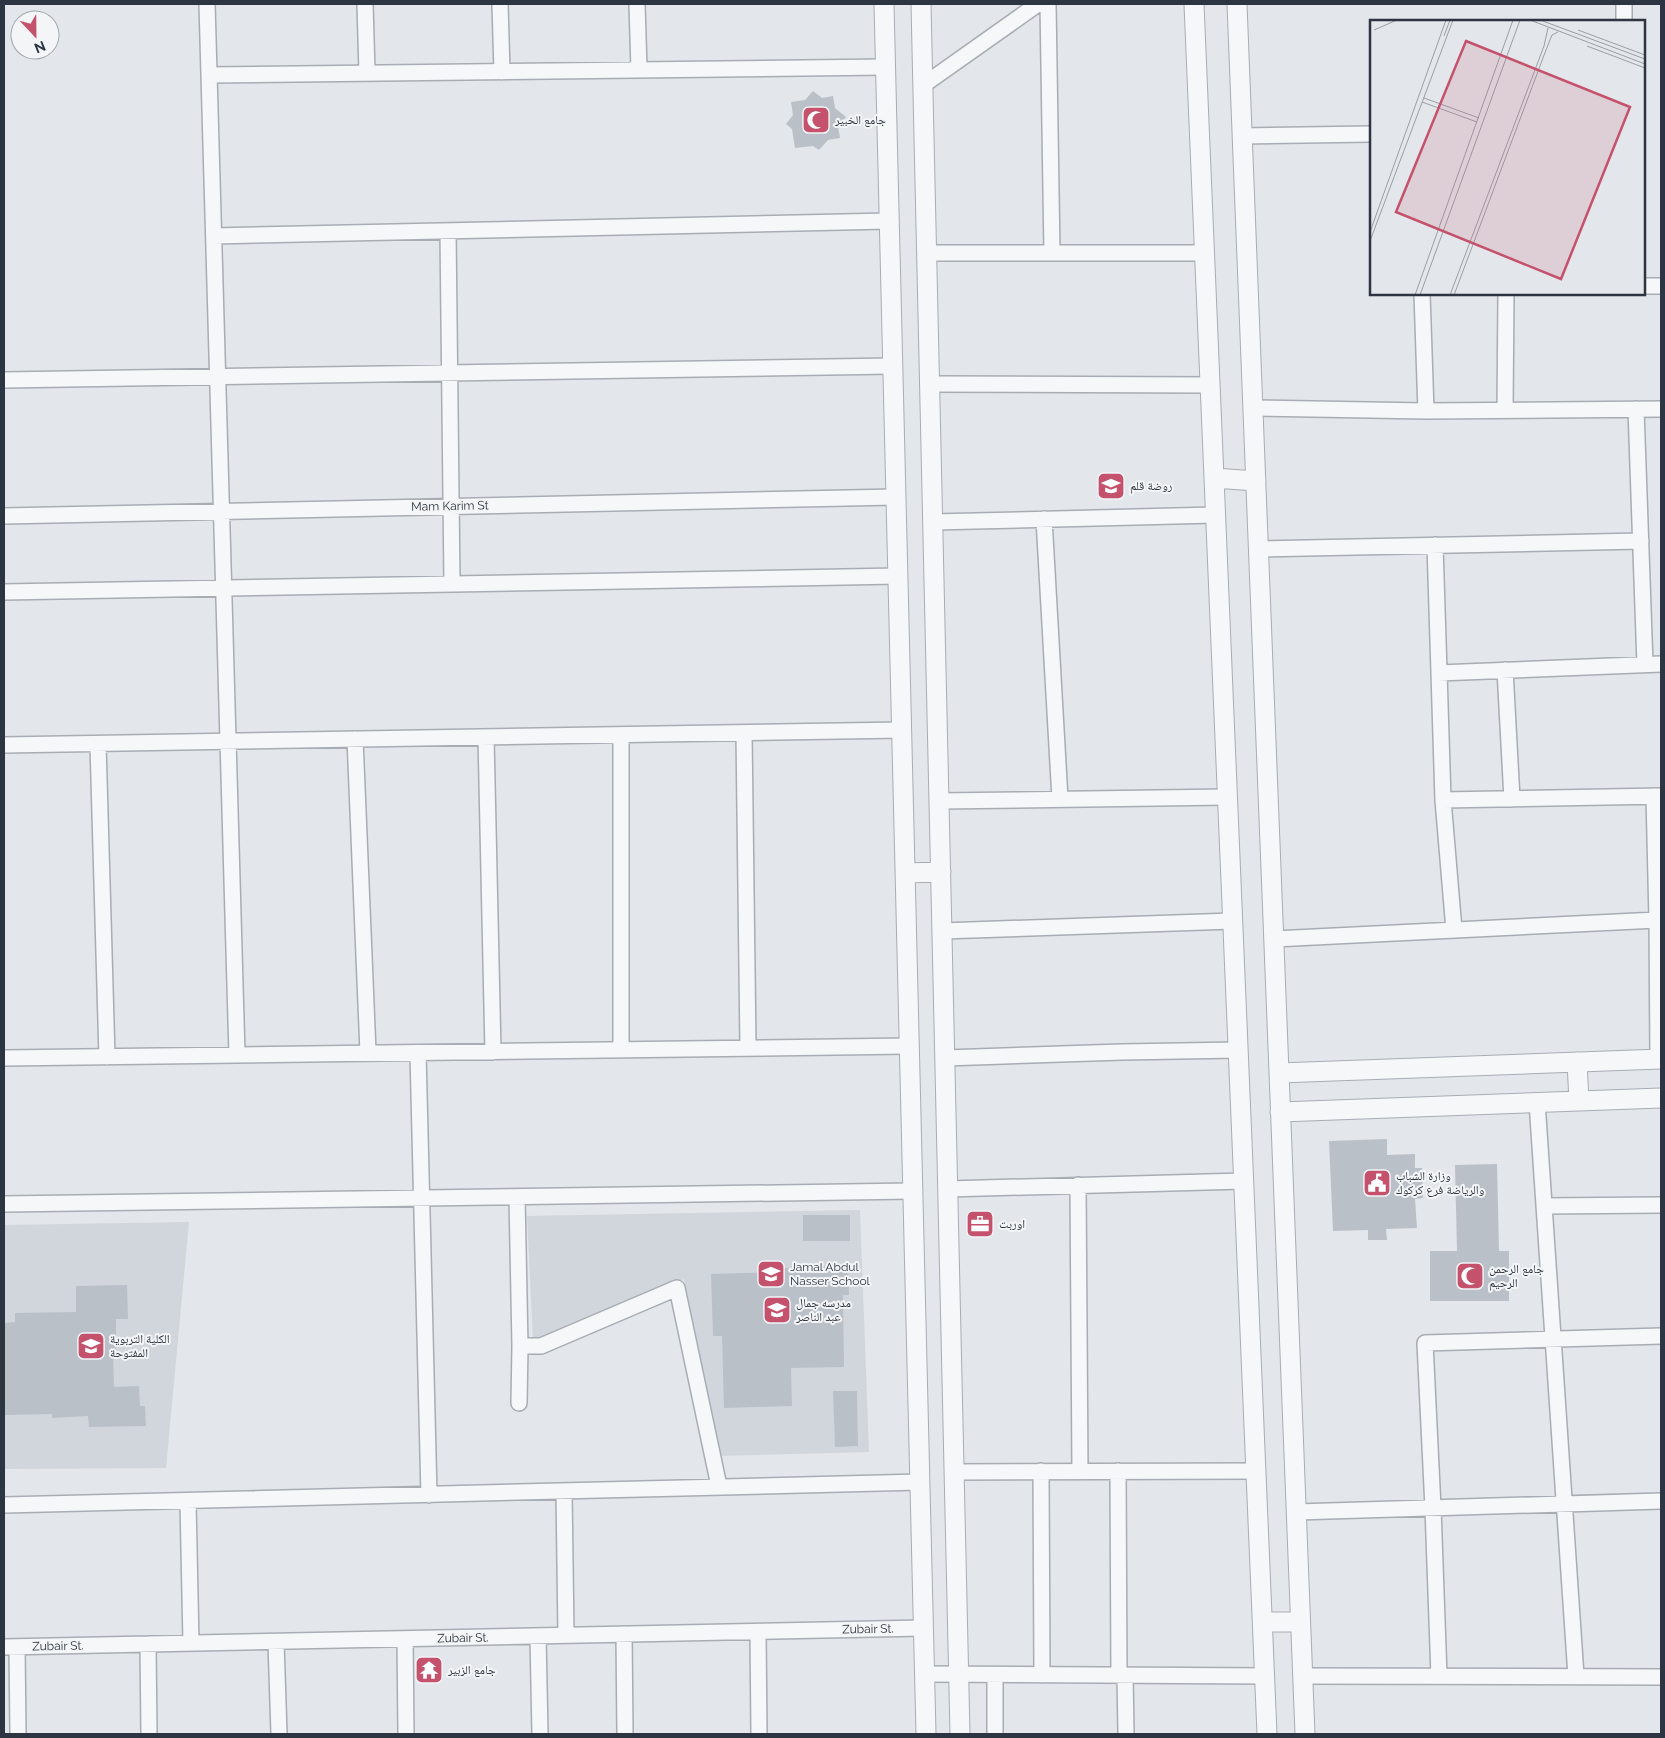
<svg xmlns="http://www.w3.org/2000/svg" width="1665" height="1738" font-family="Raleway,'Noto Naskh Arabic',sans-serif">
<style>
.built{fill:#d1d6dc}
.building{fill:#bac0c7}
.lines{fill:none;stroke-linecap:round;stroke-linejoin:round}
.minor-casing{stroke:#a8adb4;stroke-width:18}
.tertiary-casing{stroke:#a8adb4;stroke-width:21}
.minor{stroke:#f5f7f9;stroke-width:15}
.tertiary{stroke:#f5f7f9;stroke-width:19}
.labels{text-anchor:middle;stroke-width:4;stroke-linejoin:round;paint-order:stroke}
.poi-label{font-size:12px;fill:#2c3541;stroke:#f3f5f7;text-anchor:start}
.street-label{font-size:12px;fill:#2c3541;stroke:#f3f5f7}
.inset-road{fill:none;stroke:#9a9fa6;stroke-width:1}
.view{fill:#c5526c;fill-opacity:0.15;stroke:#c5526c;stroke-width:2.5}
.inset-edge{fill:none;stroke:#2c3541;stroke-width:2.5}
</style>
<rect width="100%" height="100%" fill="#e3e6ea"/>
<!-- built -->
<path class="built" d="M860,1210L869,1452L720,1456L684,1279L533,1341L527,1216Z
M189,1222L166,1468L4,1469V1225Z"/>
<!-- building -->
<path class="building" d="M813,91L822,98L833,96L835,108L846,117L838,127L840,138L828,140L819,150L813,146L795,148L792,129L786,124L793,115L791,102L805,100Z
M1387,1139V1155L1415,1154V1168H1422L1423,1198L1415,1199L1417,1228L1386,1229L1387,1240H1368V1230L1333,1231L1329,1141Z
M1497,1164L1499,1251H1509V1301H1430V1251H1457L1455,1165Z
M803,1215H850V1241H803Z
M848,1265L849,1295H843L844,1367L791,1368L792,1406L724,1408L722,1336H713L711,1274L782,1272V1268Z
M127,1285L128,1319H116V1352H113L114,1387L139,1386L140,1406H145L146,1426L89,1427L88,1416L52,1418V1414L4,1415V1323L15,1322V1313L76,1312V1286Z
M833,1391H857L858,1446L835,1447Z"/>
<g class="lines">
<defs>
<path id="minor" d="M207,4L237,1055
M365,4L367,73
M500,4L502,72
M637,4L639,70
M1048,4L1052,253
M1624,4V21
M209,75L886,67
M922,86L1038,4
M1242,136L1371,134
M448,231L452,584
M214,236L889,221
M927,253H1205
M1644,286H1661
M1422,294L1426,411
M4,380L893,366
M930,384L1210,385
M1254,408L1426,411L1661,409
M1505,409L1506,294
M1636,409L1645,665
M4,516L896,497
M1044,519L1060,799
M933,522L1215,515
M1435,545L1443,800L1454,930
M1259,549L1641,541
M4,592L898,576
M1505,670L1512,799
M1439,673L1661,664
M744,733L748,1048
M621,735V1050
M486,737L493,1052
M355,739L368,1052
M98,744L107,1057
M4,745L902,730
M1443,800L1661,796
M939,801L1227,797
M1657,920L1658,1060
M942,931L1232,921
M1274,939L1657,920L1654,796
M418,1053L429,1495
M4,1058L909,1046
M945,1058L1122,1052L1238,1050
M1537,1102L1576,1676
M1078,1185L1080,1471
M947,1189L1243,1181
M517,1197L520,1346L519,1403
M4,1204L912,1191
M1544,1206L1661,1205
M520,1346H541L677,1288L719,1486
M1041,1471L1042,1675
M1118,1471L1119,1676
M954,1472L1256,1471
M564,1491L566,1635
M188,1501L191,1643
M4,1505L920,1482
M1296,1512L1661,1501
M758,1632L759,1734
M624,1634L625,1734
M538,1636L540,1734
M405,1639L406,1734
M276,1642L279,1734
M148,1644L149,1734
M4,1647L923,1628
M17,1647L18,1734
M924,1674L1266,1676
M995,1675V1734
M1125,1675L1126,1734
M1302,1676L1661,1677
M1439,1676L1433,1508L1425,1343L1661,1336"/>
<path id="tertiary" d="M884,4L926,1734
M921,4L960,1734
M1194,4L1267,1734
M1237,4L1305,1734
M1214,478L1256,481
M905,873L941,872
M1577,1062L1579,1101
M1279,1073L1661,1059
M1280,1112L1661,1098
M1263,1622H1300"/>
</defs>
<!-- minor casing -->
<use href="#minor" class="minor-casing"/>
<!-- tertiary casing -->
<use href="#tertiary" class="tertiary-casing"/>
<!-- minor -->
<use href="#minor" class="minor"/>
<!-- tertiary -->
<use href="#tertiary" class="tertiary"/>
</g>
<!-- icons -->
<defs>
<symbol id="mosque-square" viewBox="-11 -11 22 22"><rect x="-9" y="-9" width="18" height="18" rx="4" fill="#c5526c" stroke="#f3f5f7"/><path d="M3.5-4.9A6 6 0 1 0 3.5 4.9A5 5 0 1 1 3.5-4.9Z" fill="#fff"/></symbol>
<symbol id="school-square" viewBox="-11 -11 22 22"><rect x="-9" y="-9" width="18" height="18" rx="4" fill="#c5526c" stroke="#f3f5f7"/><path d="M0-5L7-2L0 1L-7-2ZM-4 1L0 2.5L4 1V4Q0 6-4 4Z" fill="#fff"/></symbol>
<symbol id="civic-square" viewBox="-11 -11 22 22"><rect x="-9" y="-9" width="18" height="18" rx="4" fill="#c5526c" stroke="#f3f5f7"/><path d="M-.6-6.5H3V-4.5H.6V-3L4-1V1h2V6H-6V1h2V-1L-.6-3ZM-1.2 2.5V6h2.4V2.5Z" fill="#fff"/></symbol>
<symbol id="office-square" viewBox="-11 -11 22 22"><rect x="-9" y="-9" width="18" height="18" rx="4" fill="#c5526c" stroke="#f3f5f7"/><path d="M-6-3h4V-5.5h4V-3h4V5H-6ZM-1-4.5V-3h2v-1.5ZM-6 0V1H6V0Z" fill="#fff"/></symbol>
<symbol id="university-square" viewBox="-11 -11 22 22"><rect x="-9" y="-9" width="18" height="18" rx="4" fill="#c5526c" stroke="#f3f5f7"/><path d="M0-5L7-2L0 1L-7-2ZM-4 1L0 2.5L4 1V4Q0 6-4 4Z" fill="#fff"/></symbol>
<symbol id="temple-square" viewBox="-11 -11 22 22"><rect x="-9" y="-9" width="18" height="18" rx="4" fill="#c5526c" stroke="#f3f5f7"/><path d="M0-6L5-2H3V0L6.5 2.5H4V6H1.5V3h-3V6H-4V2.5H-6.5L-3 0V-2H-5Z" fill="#fff"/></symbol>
</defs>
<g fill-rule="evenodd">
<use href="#mosque-square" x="800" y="104" width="32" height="32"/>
<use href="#school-square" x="1095" y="470" width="32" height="32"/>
<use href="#civic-square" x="1361" y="1167" width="32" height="32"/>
<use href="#office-square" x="964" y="1208" width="32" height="32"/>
<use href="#school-square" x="755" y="1258" width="32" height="32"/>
<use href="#mosque-square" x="1454" y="1260" width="32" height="32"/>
<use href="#school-square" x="761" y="1294" width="32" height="32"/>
<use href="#university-square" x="75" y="1330" width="32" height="32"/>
<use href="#temple-square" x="413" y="1654" width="32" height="32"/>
</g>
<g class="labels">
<!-- poi labels -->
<g class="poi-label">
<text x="835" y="124">جامع الخبير</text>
<text x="1130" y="490">روضة قلم</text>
<text x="1396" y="1180">وزارة الشباب<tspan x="1396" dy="14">والرياضة فرع كركوك</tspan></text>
<text x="999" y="1228">اوربت</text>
<text x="790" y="1271">Jamal Abdul<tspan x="790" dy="14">Nasser School</tspan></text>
<text x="1489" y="1273">جامع الرحمن<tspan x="1489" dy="14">الرحيم</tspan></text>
<text x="796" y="1307">مدرسه جمال<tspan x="796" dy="14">عبد الناصر</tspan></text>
<text x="110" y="1343">الكلية التربوية<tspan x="110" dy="14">المفتوحة</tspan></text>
<text x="448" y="1674">جامع الزبير</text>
</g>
<!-- street labels -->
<g class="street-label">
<text transform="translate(450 506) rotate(-1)" y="4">Mam Karim St</text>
<text transform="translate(868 1629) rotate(-1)" y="4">Zubair St.</text>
<text transform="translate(463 1638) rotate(-1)" y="4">Zubair St.</text>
<text transform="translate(58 1646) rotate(-1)" y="4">Zubair St.</text>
</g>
</g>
<!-- overview -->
<g transform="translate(1370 20)">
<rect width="275" height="275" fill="#e3e6ea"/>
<path class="inset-road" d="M160,0L275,44M170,0L275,39M4,10L27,0M208,10L275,35M74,16L80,0M217,26L275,48M54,78L109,98M52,82L107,102M0,212L76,0M0,221L83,0M45,275L143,0M50,275L150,0M80,275L174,26L178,8M84,275L176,30L182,15L188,12"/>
<path class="view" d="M96,21L260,87L191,259L26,192Z"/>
<rect width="275" height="275" class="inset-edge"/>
</g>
<!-- border -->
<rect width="1665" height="1738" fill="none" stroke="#2c3541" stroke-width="10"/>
<!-- north arrow -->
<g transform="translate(35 35) rotate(158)"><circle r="24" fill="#f3f5f7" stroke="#a3a8ae"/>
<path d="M0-4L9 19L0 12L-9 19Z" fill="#c5526c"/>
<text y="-8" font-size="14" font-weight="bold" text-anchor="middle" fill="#2c3541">N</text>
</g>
</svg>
